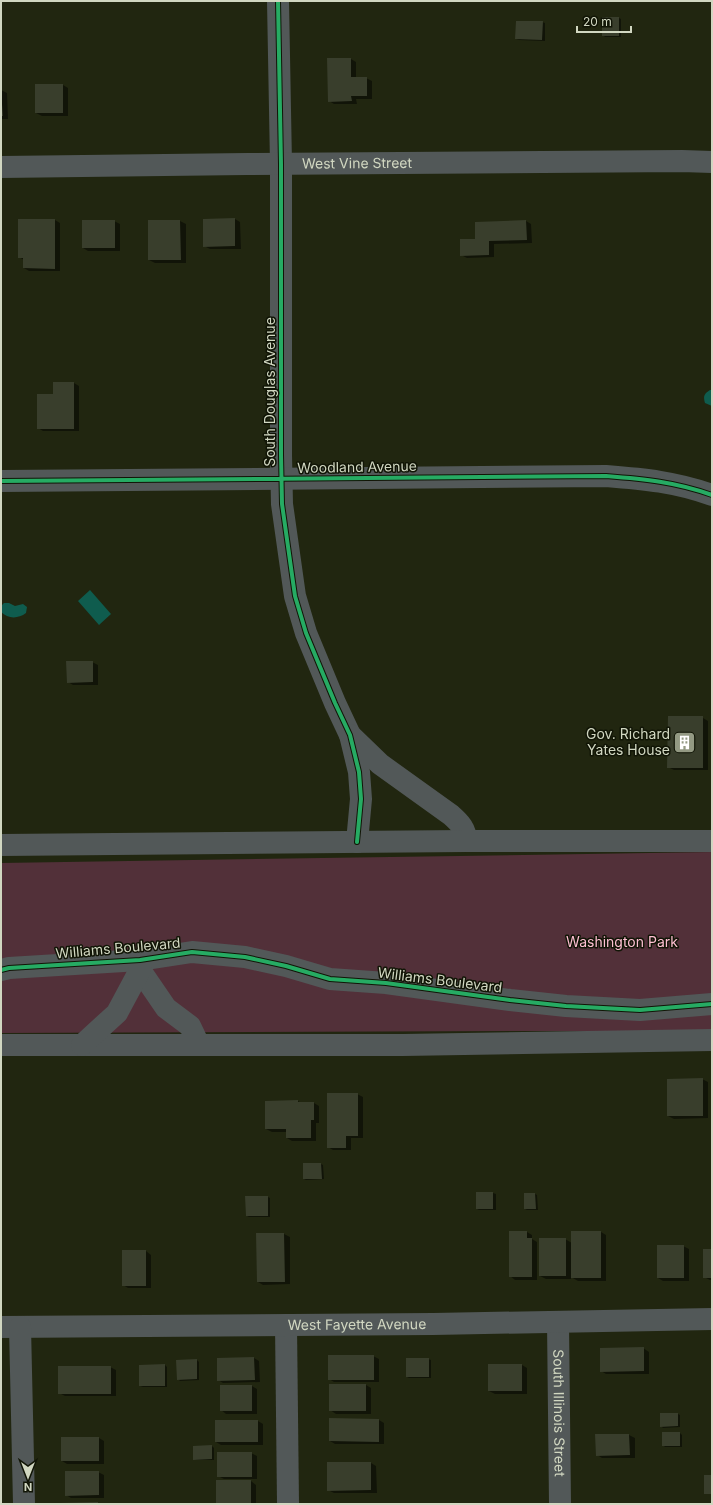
<svg xmlns="http://www.w3.org/2000/svg" width="713" height="1505" font-family="Inter,sans-serif">
<style>
.green{fill:#523039}
.water{fill:#0f5c4e}
.shadow{fill:#0007}
.building{fill:#393e2c}
.lines{fill:none;stroke-linecap:round;stroke-linejoin:round}
.minor{stroke:#525858;stroke-width:22}
.cycleway-casing{stroke:#111506;stroke-width:6}
.cycleway{stroke:#26ab63;stroke-width:4}
.labels{text-anchor:middle;stroke-width:3;stroke-linejoin:round;paint-order:stroke}
.street-label{font-size:14px;fill:#d1d7c1;stroke:#111506}
.poi-label{font-size:14px;fill:#d1d7c1;stroke:#111506;text-anchor:end}
.park-label{font-size:14px;fill:#febfd2;stroke:#111506}
</style>
<rect width="100%" height="100%" fill="#212610"/>
<!-- green -->
<path class="green" d="M712,852V1032L689,1034L603,1031H540L1,1033V863Z"/>
<!-- water -->
<path class="water" d="M710,390H712V406L705,403C703,396 704,394 710,390Z
M90,590L111,614L99,625L78,601Z
M4,603H9L15,606L23,604L27,607L26,613C18,619 8,619 1,612V606Z"/>
<!-- shadow -->
<path class="shadow" d="M603,18H619L621,19V37H605L603,35Z
M542,22L545,23V41L519,40L516,39Z
M351,59L356,62V78H366L372,81V99H356L357,104H334L329,101Z
M36,85H63L68,88V116H42L36,113Z
M1,90L7,93L8,119H1Z
M235,219L240,222L241,249H210L204,246Z
M55,220L60,223V271H29L24,268V260L19,257Z
M114,221L120,224V251H88L83,248Z
M149,221H180L186,224V263H155L149,260Z
M526,221L531,224L532,243L494,244V257L467,258L461,255L476,240Z
M74,383L79,386V431H43L38,428L54,395Z
M92,662L98,665V685H73L68,682Z
M703,718L708,721V770H674L668,767Z
M702,1079L708,1082V1118L674,1119L668,1116Z
M357,1094L363,1097V1138H351V1150H333L328,1147Z
M298,1101L301,1103H314L319,1106V1123H316V1141H292L287,1138V1132H272L266,1129Z
M321,1164L323,1165L324,1179L306,1180L304,1179Z
M477,1193H493L496,1194V1210H479L477,1209Z
M535,1194L537,1195L538,1210H527L525,1209Z
M246,1197H268L270,1198V1217H249L247,1216Z
M527,1232L532,1235V1239L537,1242V1280H515L510,1276Z
M601,1232L606,1235V1281H578L571,1277V1279H546L540,1276L565,1239L572,1243Z
M257,1234H284L290,1237V1284L263,1285L258,1282Z
M683,1246L689,1249V1281H663L658,1278Z
M712,1250V1280H710L704,1277Z
M146,1251L151,1255V1288H128L123,1285Z
M643,1348L649,1352V1374H606L601,1371Z
M373,1356L379,1359V1382H334L329,1379Z
M254,1358L259,1361L260,1382L223,1383L218,1380V1359Z
M428,1359L431,1360V1378H409L407,1377Z
M197,1360L199,1362V1380L180,1381L178,1379Z
M165,1365L167,1367V1387H143L140,1386Z
M522,1365L527,1368V1394H495L489,1391Z
M110,1367L116,1370V1396H65L59,1393Z
M366,1385L371,1388V1414H336L330,1410Z
M252,1386L257,1389V1414H226L221,1410Z
M678,1414L680,1415V1427L663,1428L661,1426Z
M379,1420L384,1423V1444H335L330,1441Z
M258,1421L263,1424V1445H221L216,1442Z
M680,1433L682,1435V1447H665L663,1445Z
M596,1435H629L635,1438V1458H602L597,1455Z
M99,1438L104,1441V1464H67L62,1461Z
M212,1446L214,1448V1460H196L194,1459Z
M251,1453L257,1456V1479H224L218,1476Z
M371,1463L376,1466L377,1493H334L328,1490Z
M98,1472L104,1475V1498H71L66,1495Z
M251,1481L256,1485V1504H217Z"/>
<!-- building -->
<path class="building" d="M602,17H619V36H602Z
M516,21H543L542,40L515,39Z
M327,58H351V77H367V96H351L352,101L328,102Z
M35,84H63V113H35Z
M1,104H2L3,116H1Z
M235,218V246L203,247V219Z
M18,219H55V269L23,268V258H18Z
M82,220H115V248H82Z
M148,220H180L181,260H148Z
M526,220L527,240L489,241V255L460,256V239H475V222Z
M53,382H74V429H37V394H53Z
M66,661H93V682L67,683Z
M668,716H703V768H667Z
M703,1078V1116H667V1079Z
M327,1093H358V1136H346V1148H327Z
M298,1100V1102H314V1120H311V1138H286V1129H265V1101Z
M303,1163H321L322,1179H303Z
M476,1192H493V1209H476Z
M524,1193H535L536,1209H524Z
M245,1196H268V1216H246Z
M509,1231H527V1238H532V1277H509Z
M571,1231H601V1278H571Z
M256,1233H284L285,1282H257Z
M539,1238H566V1276H539Z
M657,1245H684V1278H657Z
M703,1249H712V1278H703Z
M122,1250H146V1286H122Z
M644,1347V1371L600,1372V1348Z
M328,1355H374V1380H328Z
M254,1357L255,1380L217,1381V1358Z
M406,1358H429V1377H406Z
M197,1359V1379L177,1380L176,1360Z
M165,1364V1386H139V1365Z
M488,1364H522V1391H488Z
M58,1366H111V1394H58Z
M329,1384H366V1411H329Z
M220,1385H252V1411H220Z
M660,1413H678V1426L660,1427Z
M329,1418L379,1419V1442L329,1441Z
M215,1420H258V1442H215Z
M662,1432H680V1446H662Z
M595,1434H629L630,1455L596,1456Z
M61,1437H99V1461H61Z
M212,1445V1459L193,1460V1446Z
M217,1452H252V1477H217Z
M327,1462H371V1490L327,1491Z
M65,1471H99V1495L65,1496Z
M704,1475H712V1494H704Z
M216,1480H251V1504H216Z
M98,1502V1504H59V1503Z"/>
<g class="lines">
<!-- minor -->
<g class="minor">
<path d="M278,1L281,164V455L282,504L295,596L306,633L335,703L350,735L359,772L361,799L357,842"/>
<path id="s1" d="M1,167L247,164L682,161L712,162"/>
<path d="M1,481L606,476C644,479 676,482 712,495"/>
<path d="M350,735L380,764L451,815C460,823 466,829 466,841"/>
<path d="M1,845L466,841H712"/>
<path d="M1,970L9,968L140,960L192,952L245,957L286,966L330,979L386,983L510,1000L566,1006L640,1010L712,1004"/>
<path d="M140,970L166,1008L190,1026L199,1045"/>
<path d="M1,1045H403L712,1040"/>
<path d="M82,1045L117,1013L140,970V960"/>
<path id="s2" d="M558,1322L560,1504"/>
<path d="M286,1325L288,1504"/>
<path id="s3" d="M1,1327L433,1324L712,1319"/>
<path d="M20,1327L24,1504"/>
</g>
<defs>
<path id="cycleway" d="M278,1L281,164V455L282,504L295,596L306,633L335,703L350,735L359,772L361,799L357,842
M1,481L606,476C644,479 676,482 712,495
M1,970L9,968L140,960L192,952L245,957L286,966L330,979L386,983L510,1000L566,1006L640,1010L712,1004"/>
</defs>
<!-- cycleway casing -->
<use href="#cycleway" class="cycleway-casing"/>
<!-- cycleway -->
<use href="#cycleway" class="cycleway"/>
</g>
<!-- icons -->
<defs>
<symbol id="building-square" viewBox="-11 -11 22 22"><rect x="-9" y="-9" width="18" height="18" rx="4" fill="#939983" stroke="#111506"/><path d="M-4-6H4V6H1V3H-1V6H-4ZM-2.5-4.3h1.7v1.8h-1.7ZM.8-4.3h1.7v1.8H.8ZM-2.5-1h1.7V.8h-1.7ZM.8-1h1.7V.8H.8Z" fill="#fff"/></symbol>
</defs>
<g fill-rule="evenodd">
<use href="#building-square" x="672" y="730" width="25" height="25"/>
</g>
<g class="labels">
<!-- street labels -->
<g class="street-label">
<text dy="5" stroke="none"><textPath href="#s1" startOffset="356">West Vine Street</textPath></text>
<text transform="translate(270 392) rotate(-90)" y="5">South Douglas Avenue</text>
<text transform="translate(357 467) rotate(-1)" y="5">Woodland Avenue</text>
<text transform="translate(118 948) rotate(-5)" y="5">Williams Boulevard</text>
<text transform="translate(440 980) rotate(7)" y="5">Williams Boulevard</text>
<text dy="5" stroke="none"><textPath href="#s3" startOffset="356">West Fayette Avenue</textPath></text>
<text dy="5" stroke="none"><textPath href="#s2" startOffset="91">South Illinois Street</textPath></text>
</g>
<!-- poi labels -->
<g class="poi-label">
<text x="670" y="739">Gov. Richard<tspan x="670" dy="16">Yates House</tspan></text>
</g>
<!-- park labels -->
<g class="park-label">
<text x="622" y="947">Washington Park</text>
</g>
</g>
<!-- border -->
<rect width="713" height="1505" fill="none" stroke="#d1d7c1" stroke-width="4"/>
<!-- north arrow -->
<g transform="translate(28 1477) rotate(180)" stroke="#111506" stroke-width="3" paint-order="stroke">
<path d="M0-3L7 15L0 10L-7 15Z" fill="#d1d7c1"/>
<text y="-6" font-size="11" font-weight="bold" text-anchor="middle" fill="#d1d7c1">N</text>
</g>
<!-- scale -->
<path d="M577 26v6h54v-6" fill="none" stroke="#d1d7c1" stroke-width="2"/>
<text x="583" y="26" font-size="12" fill="#d1d7c1" stroke="#111506" stroke-width="3" paint-order="stroke">20 m</text>
</svg>
